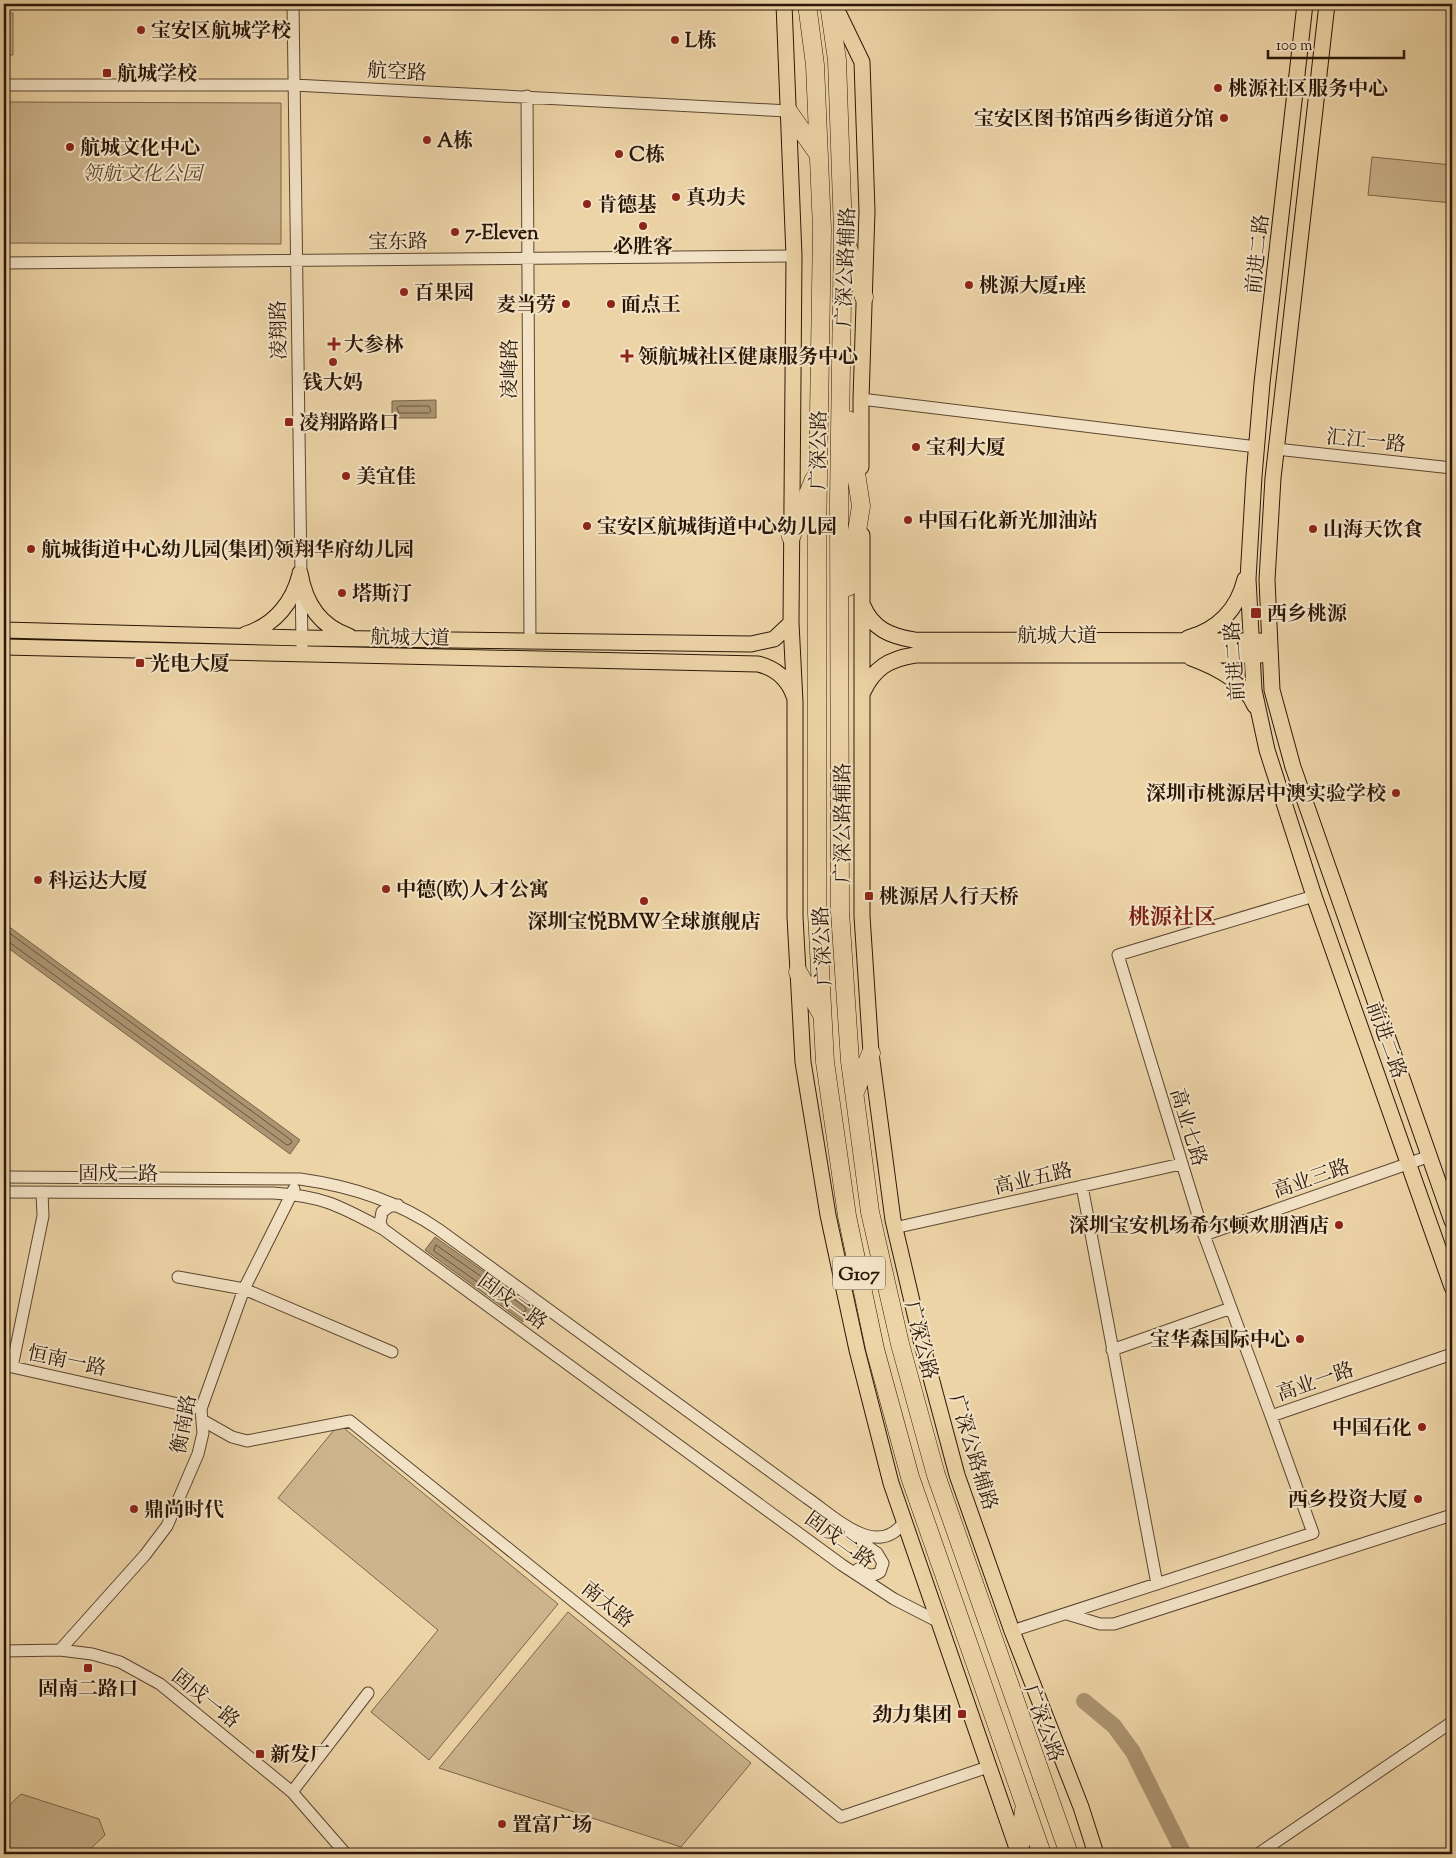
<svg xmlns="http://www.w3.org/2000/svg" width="1456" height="1858" font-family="'Sorts Mill Goudy','Noto Serif SC',serif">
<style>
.green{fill:#ccb48c;stroke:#7c664a}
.water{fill:#ab9471;stroke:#786247}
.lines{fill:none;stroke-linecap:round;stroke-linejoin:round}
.shore{stroke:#6b563c;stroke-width:1}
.river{stroke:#ab9471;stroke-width:16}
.minor-casing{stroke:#5c4630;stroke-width:13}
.major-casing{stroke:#2b1708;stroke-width:17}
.highway-casing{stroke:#2b1708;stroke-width:19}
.minor{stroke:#f3e3c6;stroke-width:11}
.major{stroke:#edd4a7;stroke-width:15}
.highway{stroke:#edd4a7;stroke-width:18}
.poi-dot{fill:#8f2418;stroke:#f3e3c6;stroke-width:2}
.labels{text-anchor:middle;stroke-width:4;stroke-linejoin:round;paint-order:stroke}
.shield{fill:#f3e3c6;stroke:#675441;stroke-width:1}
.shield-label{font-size:19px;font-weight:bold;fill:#2b1708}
.poi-label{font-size:20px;font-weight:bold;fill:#2b1708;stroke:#f3e3c6;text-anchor:start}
.street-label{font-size:20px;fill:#2b1708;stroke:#f3e3c6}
.park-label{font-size:20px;font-style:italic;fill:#5b4630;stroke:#f3e3c6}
.quarter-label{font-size:22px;font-weight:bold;fill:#7a1f14;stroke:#f3e3c6}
</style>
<rect width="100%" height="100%" fill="#edd4a7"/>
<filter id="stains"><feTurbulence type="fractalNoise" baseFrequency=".004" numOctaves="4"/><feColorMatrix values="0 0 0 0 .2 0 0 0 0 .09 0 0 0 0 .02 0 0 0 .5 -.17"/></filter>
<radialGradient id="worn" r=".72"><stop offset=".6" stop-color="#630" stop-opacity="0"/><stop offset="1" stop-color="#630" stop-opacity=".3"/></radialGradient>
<!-- green -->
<path class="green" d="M4,13H13V55H4Z
M4,102L281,103V244L4,243Z
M1372,157L1452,165V203L1368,195Z
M339,1424L558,1604L429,1760L371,1712L438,1630L278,1498Z
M568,1612L751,1763L681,1847L439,1768Z
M21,1794L99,1819L105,1835L85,1854H4V1810Z"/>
<!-- water -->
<path class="water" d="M436,400V418H392V401Z
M4,923L300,1140L290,1154L4,945Z
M435,1237L535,1308L523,1322L425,1250Z"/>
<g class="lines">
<!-- shore -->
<path class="shore" d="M400,406H429L431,411L429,413H399L397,408Z
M4,929L291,1140L292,1143L287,1145L9,942L4,941
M436,1245L525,1307L526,1311L521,1313L434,1251Z"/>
<!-- river -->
<path class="river" d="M1084,1701L1114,1726L1133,1752L1184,1854"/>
<defs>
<path id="minor" d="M293,4L302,646
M4,85H294L788,111
M527,96L530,641
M4,263L794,256
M861,399L1257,447
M1276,449L1452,468
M1314,896L1118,955L1204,1235L1271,1416L1452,1354
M4,1177L300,1179C350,1186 396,1200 438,1229L807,1498C835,1517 877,1560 904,1522
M1082,1186L1157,1584
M4,1192L273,1193C323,1196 340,1206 383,1229L842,1565L894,1599L939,1622
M42,1192L43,1216L12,1367L201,1409
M894,1228L1181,1164
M383,1229L380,1223L382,1212L390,1206L398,1205
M1204,1235L1430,1156
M178,1277L244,1289L392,1352
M1112,1350L1231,1308
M202,1420L232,1437L247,1441L350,1421L841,1817L988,1767
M850,1534L877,1553L883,1563L880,1572C871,1578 866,1574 858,1569
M1067,1614L1100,1624H1114L1452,1515
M1012,1631L1313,1533L1271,1416
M60,1650L145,1555L167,1526L198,1454L203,1433L201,1409L244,1289L294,1189
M4,1651L60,1650L92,1654L120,1662L160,1684L292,1792L346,1854
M292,1792L368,1693
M1258,1854L1452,1722"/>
<path id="major" d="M784,4L794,256L791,623L795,702V917L803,1062L828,1215L857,1350L891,1483L1019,1854
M834,4L862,62L867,211L861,399V467
M1305,4L1262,383L1254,476L1248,579L1254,690L1267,750L1314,896L1452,1287
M1327,4L1273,478L1267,580L1272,690L1293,767L1452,1221
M862,535V916L871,1053L893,1220L922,1344L957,1475L1012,1631L1081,1807L1096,1854
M300,573C305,603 319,626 349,636
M863,606C873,629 890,636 914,640L1260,641
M4,630L302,638L751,644L774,639L791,623
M246,634C275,625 293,602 300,574
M1188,638C1218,630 1238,609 1245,579
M4,647L758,664C775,668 788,679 794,696
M1191,658C1216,667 1244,681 1255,706
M863,692C874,668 889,659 915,655H1261"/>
<path id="highway" d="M807,4L815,65L822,229L817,539V913L825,1062L847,1216L875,1349L910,1477L1042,1854
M829,4L837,60L843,232L839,500L840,912L850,1061L870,1212L900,1344L936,1475L1069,1854
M788,111L819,155
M847,245L864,297
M791,537L814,479
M848,587L861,506L848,420
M798,972L821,1013
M855,1092L871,1053
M1019,1854L1024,1810"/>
</defs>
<!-- minor casing -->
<use href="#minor" class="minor-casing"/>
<!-- major casing -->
<use href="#major" class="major-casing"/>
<!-- highway casing -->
<use href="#highway" class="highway-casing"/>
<!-- minor -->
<use href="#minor" class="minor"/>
<!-- major -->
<use href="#major" class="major"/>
<!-- highway -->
<use href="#highway" class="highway"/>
</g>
<!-- markers -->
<g class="poi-dot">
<circle cx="141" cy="30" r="5"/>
<circle cx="675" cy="40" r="5"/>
<rect x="102" y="68" width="10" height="10" rx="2.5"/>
<circle cx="1218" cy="88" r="5"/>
<circle cx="1224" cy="118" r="5"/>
<circle cx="427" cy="140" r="5"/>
<circle cx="70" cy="147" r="5"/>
<circle cx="619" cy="154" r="5"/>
<circle cx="676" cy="197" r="5"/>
<circle cx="587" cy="204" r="5"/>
<circle cx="643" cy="226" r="5"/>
<circle cx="455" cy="232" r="5"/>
<circle cx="969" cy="285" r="5"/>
<circle cx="404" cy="292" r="5"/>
<circle cx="566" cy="304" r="5"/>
<circle cx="611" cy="304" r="5"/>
<path d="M331.5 336.5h5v5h5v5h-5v5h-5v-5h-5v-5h5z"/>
<path d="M624.5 348.5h5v5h5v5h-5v5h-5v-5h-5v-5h5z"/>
<circle cx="333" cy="362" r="5"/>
<rect x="284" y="417" width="10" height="10" rx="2.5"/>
<circle cx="916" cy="447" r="5"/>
<circle cx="346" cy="476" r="5"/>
<circle cx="908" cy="520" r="5"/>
<circle cx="587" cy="526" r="5"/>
<circle cx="1313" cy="529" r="5"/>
<circle cx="31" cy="549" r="5"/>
<circle cx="342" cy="593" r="5"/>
<rect x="1250" y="607" width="12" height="12" rx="2.5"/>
<rect x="135" y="658" width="10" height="10" rx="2.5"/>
<circle cx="1396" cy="793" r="5"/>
<circle cx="38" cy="880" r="5"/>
<circle cx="386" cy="889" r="5"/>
<rect x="864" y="891" width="10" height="10" rx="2.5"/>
<circle cx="644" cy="901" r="5"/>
<circle cx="1339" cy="1225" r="5"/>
<circle cx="1300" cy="1339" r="5"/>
<circle cx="1422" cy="1427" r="5"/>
<circle cx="1418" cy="1499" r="5"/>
<circle cx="134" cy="1509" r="5"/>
<rect x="83" y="1663" width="10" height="10" rx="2.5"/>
<rect x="957" y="1709" width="10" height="10" rx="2.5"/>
<rect x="255" y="1749" width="10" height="10" rx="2.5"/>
<circle cx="502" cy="1824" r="5"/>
</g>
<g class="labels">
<!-- shield labels -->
<rect class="shield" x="833" y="1256.5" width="52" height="33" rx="4"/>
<g class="shield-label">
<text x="859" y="1280">G107</text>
</g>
<!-- poi labels -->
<g class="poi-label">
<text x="151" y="37">宝安区航城学校</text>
<text x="685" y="47">L栋</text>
<text x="117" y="80">航城学校</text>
<text x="1228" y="95">桃源社区服务中心</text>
<text x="1214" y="125" text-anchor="end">宝安区图书馆西乡街道分馆</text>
<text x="437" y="147">A栋</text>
<text x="80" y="154">航城文化中心</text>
<text x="629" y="161">C栋</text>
<text x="686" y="204">真功夫</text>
<text x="597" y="211">肯德基</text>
<text x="465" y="239">7-Eleven</text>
<text x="643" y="253" text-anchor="middle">必胜客</text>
<text x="979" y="292">桃源大厦1座</text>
<text x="414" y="299">百果园</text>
<text x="556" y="311" text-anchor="end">麦当劳</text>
<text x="621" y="311">面点王</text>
<text x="344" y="351">大参林</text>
<text x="638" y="363">领航城社区健康服务中心</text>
<text x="333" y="389" text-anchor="middle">钱大妈</text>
<text x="299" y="429">凌翔路路口</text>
<text x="926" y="454">宝利大厦</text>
<text x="356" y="483">美宜佳</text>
<text x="918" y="527">中国石化新光加油站</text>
<text x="597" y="533">宝安区航城街道中心幼儿园</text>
<text x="1323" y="536">山海天饮食</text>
<text x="41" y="556">航城街道中心幼儿园(集团)领翔华府幼儿园</text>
<text x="352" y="600">塔斯汀</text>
<text x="1267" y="620">西乡桃源</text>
<text x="150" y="670">光电大厦</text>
<text x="1386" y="800" text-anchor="end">深圳市桃源居中澳实验学校</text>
<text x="48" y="887">科运达大厦</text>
<text x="396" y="896">中德(欧)人才公寓</text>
<text x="879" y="903">桃源居人行天桥</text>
<text x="644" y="928" text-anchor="middle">深圳宝悦BMW全球旗舰店</text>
<text x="1329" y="1232" text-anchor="end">深圳宝安机场希尔顿欢朋酒店</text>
<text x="1290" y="1346" text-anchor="end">宝华森国际中心</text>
<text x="1412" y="1434" text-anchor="end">中国石化</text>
<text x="1408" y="1506" text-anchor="end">西乡投资大厦</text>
<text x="144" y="1516">鼎尚时代</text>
<text x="88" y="1695" text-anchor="middle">固南二路口</text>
<text x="952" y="1721" text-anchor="end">劲力集团</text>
<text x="270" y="1761">新发厂</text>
<text x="512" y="1831">置富广场</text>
</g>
<!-- street labels -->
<g class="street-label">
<text transform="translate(397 71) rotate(3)" y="7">航空路</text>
<text transform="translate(398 241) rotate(-1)" y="7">宝东路</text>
<text transform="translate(1257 254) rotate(-84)" y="7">前进二路</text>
<text transform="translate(845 267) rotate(-88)" y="7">广深公路辅路</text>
<text transform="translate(278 330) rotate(-91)" y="7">凌翔路</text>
<text transform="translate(509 369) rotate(-90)" y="7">凌峰路</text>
<text transform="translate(1366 440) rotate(6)" y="7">汇江一路</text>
<text transform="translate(818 450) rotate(-89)" y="7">广深公路</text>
<text x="1057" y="642">航城大道</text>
<text transform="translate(410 637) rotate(1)" y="7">航城大道</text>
<text transform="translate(1234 661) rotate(-94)" y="7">前进二路</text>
<text transform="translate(842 823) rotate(-90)" y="7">广深公路辅路</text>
<text transform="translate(822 946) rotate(-93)" y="7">广深公路</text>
<text transform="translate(1387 1040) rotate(70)" y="7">前进二路</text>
<text transform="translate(1189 1127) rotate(73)" y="7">高业七路</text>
<text x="118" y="1180">固戍二路</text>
<text transform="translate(1033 1178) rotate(-13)" y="7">高业五路</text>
<text transform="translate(1311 1178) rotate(-19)" y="7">高业三路</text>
<text transform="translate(513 1301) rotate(36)" y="7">固戍二路</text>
<text transform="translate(922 1340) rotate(76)" y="7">广深公路</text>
<text transform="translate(67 1360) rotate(12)" y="7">恒南一路</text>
<text transform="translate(1315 1381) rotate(-19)" y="7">高业一路</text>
<text transform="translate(183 1424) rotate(-79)" y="7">衡南路</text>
<text transform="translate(974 1452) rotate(73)" y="7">广深公路辅路</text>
<text transform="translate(840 1539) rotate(36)" y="7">固戍二路</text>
<text transform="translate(608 1604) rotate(39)" y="7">南太路</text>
<text transform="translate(206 1698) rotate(39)" y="7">固戍一路</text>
<text transform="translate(1044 1723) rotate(70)" y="7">广深公路</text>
</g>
<!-- park labels -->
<g class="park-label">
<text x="142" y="180">领航文化公园</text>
</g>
<!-- quarter labels -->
<g class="quarter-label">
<text x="1172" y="924">桃源社区</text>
</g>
</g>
<!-- margin -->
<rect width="1456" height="1858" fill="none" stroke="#edd4a7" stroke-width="20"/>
<rect x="5" y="5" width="1446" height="1848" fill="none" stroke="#2b1708" stroke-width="2.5"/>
<rect x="10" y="10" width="1436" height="1838" fill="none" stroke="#2b1708"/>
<!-- scale -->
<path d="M1268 50v8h136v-8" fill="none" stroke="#2b1708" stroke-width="2.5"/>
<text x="1276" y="50" font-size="15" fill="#2b1708" stroke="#f3e3c6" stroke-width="4" paint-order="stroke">100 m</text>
<rect width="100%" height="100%" filter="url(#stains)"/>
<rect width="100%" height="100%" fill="url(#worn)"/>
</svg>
